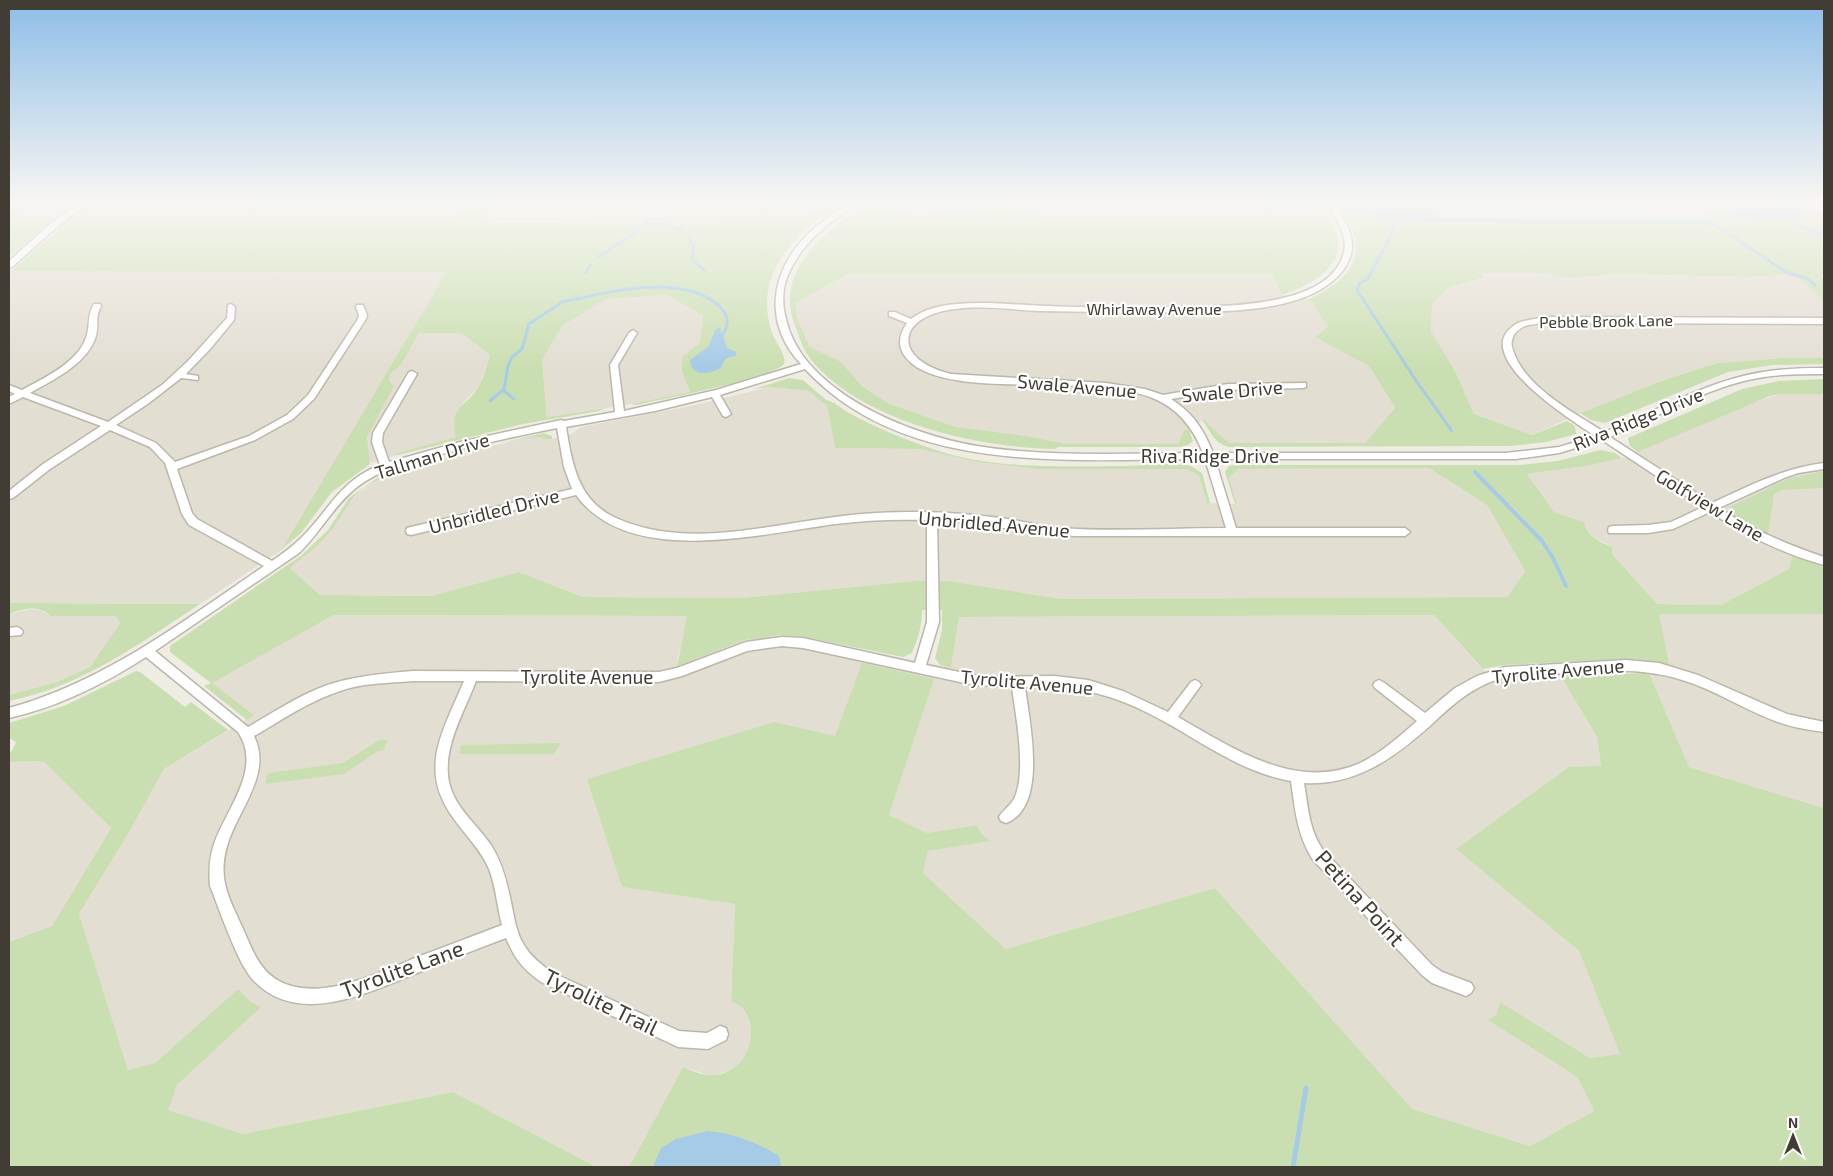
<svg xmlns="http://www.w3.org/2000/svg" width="1833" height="1176" font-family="'Exo 2',sans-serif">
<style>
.residential{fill:#e3ded2}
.green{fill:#cadfb1}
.water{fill:#a6cbe6}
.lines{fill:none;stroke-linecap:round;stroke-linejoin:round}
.stream-far2{stroke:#a6cbe6;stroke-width:3}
.stream-far1{stroke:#a6cbe6;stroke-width:4}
.stream{stroke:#a6cbe6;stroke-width:5}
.minor-casing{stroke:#bcb6ab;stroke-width:3}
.minor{fill:#fff;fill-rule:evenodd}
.labels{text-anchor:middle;stroke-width:4.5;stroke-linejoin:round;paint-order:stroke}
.far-street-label{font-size:16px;fill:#413c34;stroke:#fff}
.street-label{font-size:19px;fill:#413c34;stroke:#fff}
.near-street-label{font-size:22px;fill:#413c34;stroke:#fff}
</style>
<rect width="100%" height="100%" fill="#efece4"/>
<!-- residential -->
<path class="residential" d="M33,203H469L465,211L443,222L68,221L13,217Z
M487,203H837L788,223L480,220Z
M885,203H1322L1330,220L1043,219L1032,211L1006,208L917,216L891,212Z
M1431,203H1712L1709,219H1442Z
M1780,203H1824V214Z
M9,271L446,273L283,549L200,604L9,603Z
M1479,273H1539L1570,278L1617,274L1748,277L1786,275L1800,279L1824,301V358H1782L1718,363L1670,378L1581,413L1532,435L1474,414L1456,373L1431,331L1432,305L1448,288L1483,279Z
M849,274H1272L1282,295L1309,299L1328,327L1316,337L1369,366L1395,408L1366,443H1230L1212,428L1204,419L1189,430H1184L1178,444H1067L1027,436L956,427L890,404L863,387L841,362L809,346L798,320L795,303Z
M667,295L703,316L700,343L682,372L690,392L631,404L547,417L542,360L562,326L607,299Z
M419,333H461L490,355L479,387L462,404L456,437L370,463L366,445L369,429L394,386L389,380L390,374L401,365Z
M770,387L809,391L827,406L835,448L920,449L977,462L1037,469H1187L1199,476L1207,503L1237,504L1229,478L1238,469L1429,468L1487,505L1525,571L1507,597L1062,599L949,581H914L741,598L583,597L519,572L431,596L320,595L289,567L322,541L348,504L359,493L370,485L391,474L482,448L537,436L549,440L573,433L581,427L691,406Z
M1780,394H1824V566L1792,556L1789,569L1721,605L1657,604L1612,554L1613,547L1595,538L1586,529L1584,522L1554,512L1527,474L1586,466L1622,458L1740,407Z
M30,609L41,610L50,616H116L120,623L90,667L57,682L9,695V614Z
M1658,614H1824V808L1689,767L1649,673L1672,677Z
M334,615L688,616L677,661L696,659L755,637L790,635L951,668L959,617L1434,615L1475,661L1495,681L1514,678L1560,675L1597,737L1601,766L1456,849L1579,951L1620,1054L1590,1058L1500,1003L1496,1015L1488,1020L1577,1077L1594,1111L1530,1146L1412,1109L1215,888L1006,949L923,873L928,851L989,841L980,832L977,825L927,833L888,815L899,785L622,887L735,904L731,1001L741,1007L746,1014L752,1033L751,1043L746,1054L733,1069L712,1076L683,1067L629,1167H597L453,1092L243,1134L167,1110L177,1085L260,1007L251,1002L238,989L155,1063L128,1071L79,914L131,829L164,769L254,715L211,683Z
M43,761L111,828L52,926L9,942V762Z"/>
<!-- green -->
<path class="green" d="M9,203H33L14,217L54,219L9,257Z
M469,203H487L480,220L493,222L788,223L837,203H842C796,232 752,273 772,333C775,342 787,355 784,364C772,378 659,400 636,405L631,404L690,392L682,372V357L700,343L703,316L667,295L607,299L562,326L542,360L547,417L606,408L599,411L523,424L398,455L395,454L456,437C448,404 467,408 479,386C484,376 487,365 490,355L461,333H419L401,365L390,374L389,380L394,386L367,437L370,464L332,492L301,533L282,549L446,273L11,271L68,221L443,222L465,211Z
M868,203H885L891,212L917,216L1006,208L1032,211L1043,219L1330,220C1357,260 1315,284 1282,295L1272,274H849L795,303L798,320L809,346L841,362L863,387L890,404L956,427L1027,436L1067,444H1178L1184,430H1189L1193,441L1188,445L1180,447H1058L1055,449C978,448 858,421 809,357C803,349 799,336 795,326C773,269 827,230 868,203Z
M1338,203H1431L1442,219H1709L1712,203H1780L1824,214V274L1821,277L1824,280V301L1800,279L1786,275L1748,277L1617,274L1570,278L1539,273H1480L1483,278L1448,288L1432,305L1431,331L1456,373L1474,414L1532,435L1567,421L1575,426L1576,434L1546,442L1511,446L1229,447C1213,443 1212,432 1202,420L1204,419L1212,428L1230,443H1365L1395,408L1369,366L1315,337L1328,327L1309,299C1335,287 1364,267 1354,235C1351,224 1344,213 1338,203Z
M1782,358H1824V364L1772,365L1728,372L1605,423L1591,420L1580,413L1670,378L1718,363Z
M789,378L803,380L826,400C834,401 842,409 849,413C876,428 904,439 933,449C992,470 1064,466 1126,466C1147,465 1171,462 1191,466L1202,473L1210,503H1207L1199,476L1187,469H1037L977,462L920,449L835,448L827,406L809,391L770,387L754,389Z
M1824,379V394H1780L1770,396L1638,452L1630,446L1628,438L1742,389L1779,381Z
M543,433L552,436V439C546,441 540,436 534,437C490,444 392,465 359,492C347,503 342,517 332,529C321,545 304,556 290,568L320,595L431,596L519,572L583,597L741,598L914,581H949L1062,599L1507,597L1525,571L1487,505L1429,468L1238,469L1229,478L1237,504H1235L1225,472L1229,466L1235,465H1520L1558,461L1600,450L1615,453L1622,458L1586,466L1527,474L1554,512L1584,522C1587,536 1601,543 1613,547L1612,554L1657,604L1721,605L1789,569L1792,556L1824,566V614H1659L1669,664L1626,659L1505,665L1483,669L1434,615L959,617L951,668L940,665L935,658L942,630V610H922C922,626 918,639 912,653L903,657L799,636L780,635L745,640L677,666L687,616L334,615L212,683L254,715L247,720L204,686L211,683L170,652V646L302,555L328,530L349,498L376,479L400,469L441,457Z
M1824,471V488L1782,490L1774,494L1768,534L1735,517L1733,510L1729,507L1788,479Z
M9,603L182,604H200C139,644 82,686 9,701V695L57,682L90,667L120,623L116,616H50C40,604 21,609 9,614Z
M862,663L934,679L889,815L927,833L977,825L980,832L990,841L928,851L923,873L1006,949L1215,888L1412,1109L1530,1146L1594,1111L1577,1077L1488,1020L1496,1015L1500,1002L1590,1058L1620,1054L1579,951L1456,849L1569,767L1601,766L1597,737L1560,675L1649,673L1689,767L1824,808V1167H629L683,1067C693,1071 703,1076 714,1075C740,1073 757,1045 749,1021C747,1016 745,1010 741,1007C738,1005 734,1003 731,1001L735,904L622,887L587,779L774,722L835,736Z
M136,671L140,672L185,707L191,702L228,730L164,769L131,829L79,914L128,1070L155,1063L238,989L251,1002L261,1007L177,1085L168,1110L243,1134L453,1092L597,1167H9V942L52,926L111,828L43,761L9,762V753L12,751L16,742L9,738V723L64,706Z
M379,740H388L383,751H378L344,774L265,784L268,773L343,763Z
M561,743L554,754H459L461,745Z"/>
<!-- water -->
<path class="water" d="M1380,203H1426L1439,219L1436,222L1376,219L1366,209L1359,208L1365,205Z
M1735,203C1758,203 1781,202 1803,211L1805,218L1799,221L1724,217L1723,214L1733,208Z
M720,327L727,348L736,352V356C726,357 724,359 721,368C710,374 691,378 690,360L709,346L715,330Z
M708,1131C735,1134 756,1142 779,1156L781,1167H653L661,1148L676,1139Z"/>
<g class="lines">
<!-- stream-far2 -->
<path class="stream-far2" d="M1342,210H1372
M1392,216L1393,232L1367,280L1360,283L1357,290L1417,382L1452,431
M1789,218L1796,224L1824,236
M1436,219L1443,221L1712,223L1786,272L1808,279L1815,285
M645,224L669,225L684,232
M688,237L694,246L692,259L704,270
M598,257L637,232L648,220
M586,273L590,265
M576,296L578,299C617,289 688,275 720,307C731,318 728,327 721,338
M503,390L514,399
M490,401L504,389L508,366L512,357L522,349L529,324L564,301L578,299"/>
<!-- stream-far1 -->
<path class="stream-far1" d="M1475,472L1542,541L1553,558L1566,586"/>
<!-- stream -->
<path class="stream" d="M1293,1167L1306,1088"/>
<defs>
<path id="minor" d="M80,203H88L57,227L12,267H9V261L51,223Z
M849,203H858C852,209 844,213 837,218C816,233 798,251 788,275C782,288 782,305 786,319C802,392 910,435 977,446C1051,458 1128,453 1203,453C1193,427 1177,407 1150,397C1123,387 1092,387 1063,385C1024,383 927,391 904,355C897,344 900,333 907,323L889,316V312H895L911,319C924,309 942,305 957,304C987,301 1018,305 1048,306C1086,308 1124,307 1162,307C1208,306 1330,312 1344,252C1348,235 1335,217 1327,203H1334C1342,216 1351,229 1352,244C1353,253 1349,261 1344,269C1308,318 1209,311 1155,312C1117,312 1079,312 1042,311C1013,310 983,305 955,309C895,316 892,360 951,374L1106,383L1145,389L1163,395L1228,384L1306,383V387L1303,388L1228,390L1171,399C1193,413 1204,430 1213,453H1505L1559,447L1595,436C1573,421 1463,353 1518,323C1525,320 1536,319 1544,317L1824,318V324L1544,323C1538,324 1531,324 1525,326C1516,330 1510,338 1512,347C1522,386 1573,412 1604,432C1650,414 1695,388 1743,376C1770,369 1797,368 1824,368V374C1799,374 1773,374 1748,380C1700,391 1656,418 1610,437L1712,503C1749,486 1783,468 1824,463V469L1798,473L1784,478L1719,508C1752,530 1787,544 1824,557V565C1784,554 1745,535 1710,512L1673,529L1648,533H1609L1608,530L1609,527L1613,526L1648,525L1671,522L1703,507L1602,440L1559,453L1516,459H1215L1236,528H1405L1410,532L1405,536H1076C1030,535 985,522 937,520L939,622L926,665L983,677L1055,676L1088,680L1123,691L1168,712L1191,682L1195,680L1199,682L1201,685L1178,717C1231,747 1294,791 1358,764C1380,754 1399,737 1417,721L1375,688L1373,685L1375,682L1379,680L1383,682L1425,713L1455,688L1477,676L1505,667L1626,660L1659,663L1698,675L1787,714L1824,722V732C1811,730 1796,728 1784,724C1752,714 1724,695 1694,684C1644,665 1603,671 1552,674C1536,675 1517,674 1502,678C1473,686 1452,705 1431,725C1394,758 1356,786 1304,783C1308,807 1309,830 1323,850L1432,965L1442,972L1471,983L1474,988L1471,993L1466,996L1432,983L1422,975L1313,860C1297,835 1295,809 1291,781C1238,772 1196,737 1150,714C1110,693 1070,684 1025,687C1029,720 1049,807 1006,823L1001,821L999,817C1003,810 1010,806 1014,799C1027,773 1016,717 1012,687L974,685L803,648L782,646L747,651L682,676L659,682L476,681C465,710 445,743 448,775C450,804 476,823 491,845C502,862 507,882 511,902C514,916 516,933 524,945C531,957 541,964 551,972L679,1031L707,1033L720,1026L726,1028L728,1034L726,1040L708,1049L678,1047L541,982C522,968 515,959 506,938C476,949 446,961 417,973C369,992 300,1027 255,982C238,966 220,910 210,886C209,871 209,858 214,844C226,809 263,769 238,732L146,657C104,684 58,707 9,718V708C104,682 184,621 264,566L189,525L182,514L165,463L150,447L110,430L50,469L13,498L9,499V491L43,464L101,426L23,397L9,404V397L15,394L9,391V385L22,390C44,378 77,363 86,338C91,324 86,318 94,304H100L101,306C94,320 100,325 95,339C85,365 53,380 30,393L108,422L162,385L188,361L227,318L228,305L231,304L235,307L234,320L211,348L186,374L198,376V380L181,378L149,403L116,425L156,443L175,462L249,436L287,415L308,395L358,319L359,315L356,307L357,305H363L367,315L366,319L314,399L293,419L255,440L177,469L192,513L197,519L272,561C282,554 292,547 300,539C330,510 338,482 380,465L372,442L373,433L409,372L412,371L417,374L383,433L382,442L389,462L460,442L561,420L564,421L615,412L610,365L629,333L633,330L637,333L618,365L624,411L716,390L801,364C764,325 769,274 806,236C819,223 834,213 849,203ZM805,369C905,477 1072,459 1205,459L1226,528C1170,528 1115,532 1060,528C1042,527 1025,522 1008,519C978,515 948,512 918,512C890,512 862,513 835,517C764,526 684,549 616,518C578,501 572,464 566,427L655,411L712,397L723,416L726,417L731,414L720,395ZM557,428L564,467L572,489L411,527L407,528L406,531L407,534L411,535L576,495C629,568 760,534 835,524C866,520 896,519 927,520V622L915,663L803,638L782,637L746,642L677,668L659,672L413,671C389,673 365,675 341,681C308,689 278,710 248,727L155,651L299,553C320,533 334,505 357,487C379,470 407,463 434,456C475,445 516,436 557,428ZM413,681H464C443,732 417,769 454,819C466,836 481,850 489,869C496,887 497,906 502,925C475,935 448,946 420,956C381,972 320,1003 279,981C259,970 252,949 243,929C230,900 217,880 227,846C237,810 273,775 254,736C282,720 309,701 340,691C363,683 389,683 413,681Z
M17,627L21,629L23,632L21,635L9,636V628Z"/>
</defs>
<!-- minor casing -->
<use href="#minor" class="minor-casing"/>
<!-- minor -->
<use href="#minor" class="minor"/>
</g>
<!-- sky -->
<linearGradient id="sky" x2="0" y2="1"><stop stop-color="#8dbde7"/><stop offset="0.55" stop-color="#f8f6f3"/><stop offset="1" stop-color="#f8f6f3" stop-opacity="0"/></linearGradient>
<rect width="1833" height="368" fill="url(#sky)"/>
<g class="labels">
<!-- far-street labels -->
<g class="far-street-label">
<text x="1154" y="315">Whirlaway Avenue</text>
<text transform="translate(1606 321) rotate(-1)" y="6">Pebble Brook Lane</text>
</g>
<!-- street labels -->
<g class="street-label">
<text transform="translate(1077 386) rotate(5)" y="7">Swale Avenue</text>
<text transform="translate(1232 391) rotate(-5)" y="7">Swale Drive</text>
<text transform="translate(1638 419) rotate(-22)" y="7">Riva Ridge Drive</text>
<text transform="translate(432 456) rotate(-17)" y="7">Tallman Drive</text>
<text x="1210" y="463">Riva Ridge Drive</text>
<text transform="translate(1710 505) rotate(31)" y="7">Golfview Lane</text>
<text transform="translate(494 511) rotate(-14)" y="7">Unbridled Drive</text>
<text transform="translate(994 524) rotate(5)" y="7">Unbridled Avenue</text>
<text transform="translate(1558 671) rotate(-5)" y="7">Tyrolite Avenue</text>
<text x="587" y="684">Tyrolite Avenue</text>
<text transform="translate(1027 682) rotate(5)" y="7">Tyrolite Avenue</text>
</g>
<!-- near-street labels -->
<g class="near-street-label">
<text transform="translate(1360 898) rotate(48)" y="8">Petina Point</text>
<text transform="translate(402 969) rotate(-20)" y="8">Tyrolite Lane</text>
<text transform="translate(601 1002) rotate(26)" y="8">Tyrolite Trail</text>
</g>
</g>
<!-- border -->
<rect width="1833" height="1176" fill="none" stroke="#413c34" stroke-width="20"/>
<!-- north arrow -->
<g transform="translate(1793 1136)" stroke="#ffffff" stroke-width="4" paint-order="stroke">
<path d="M0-4L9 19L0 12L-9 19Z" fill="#413c34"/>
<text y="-8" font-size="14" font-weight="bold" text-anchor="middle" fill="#413c34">N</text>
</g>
</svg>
